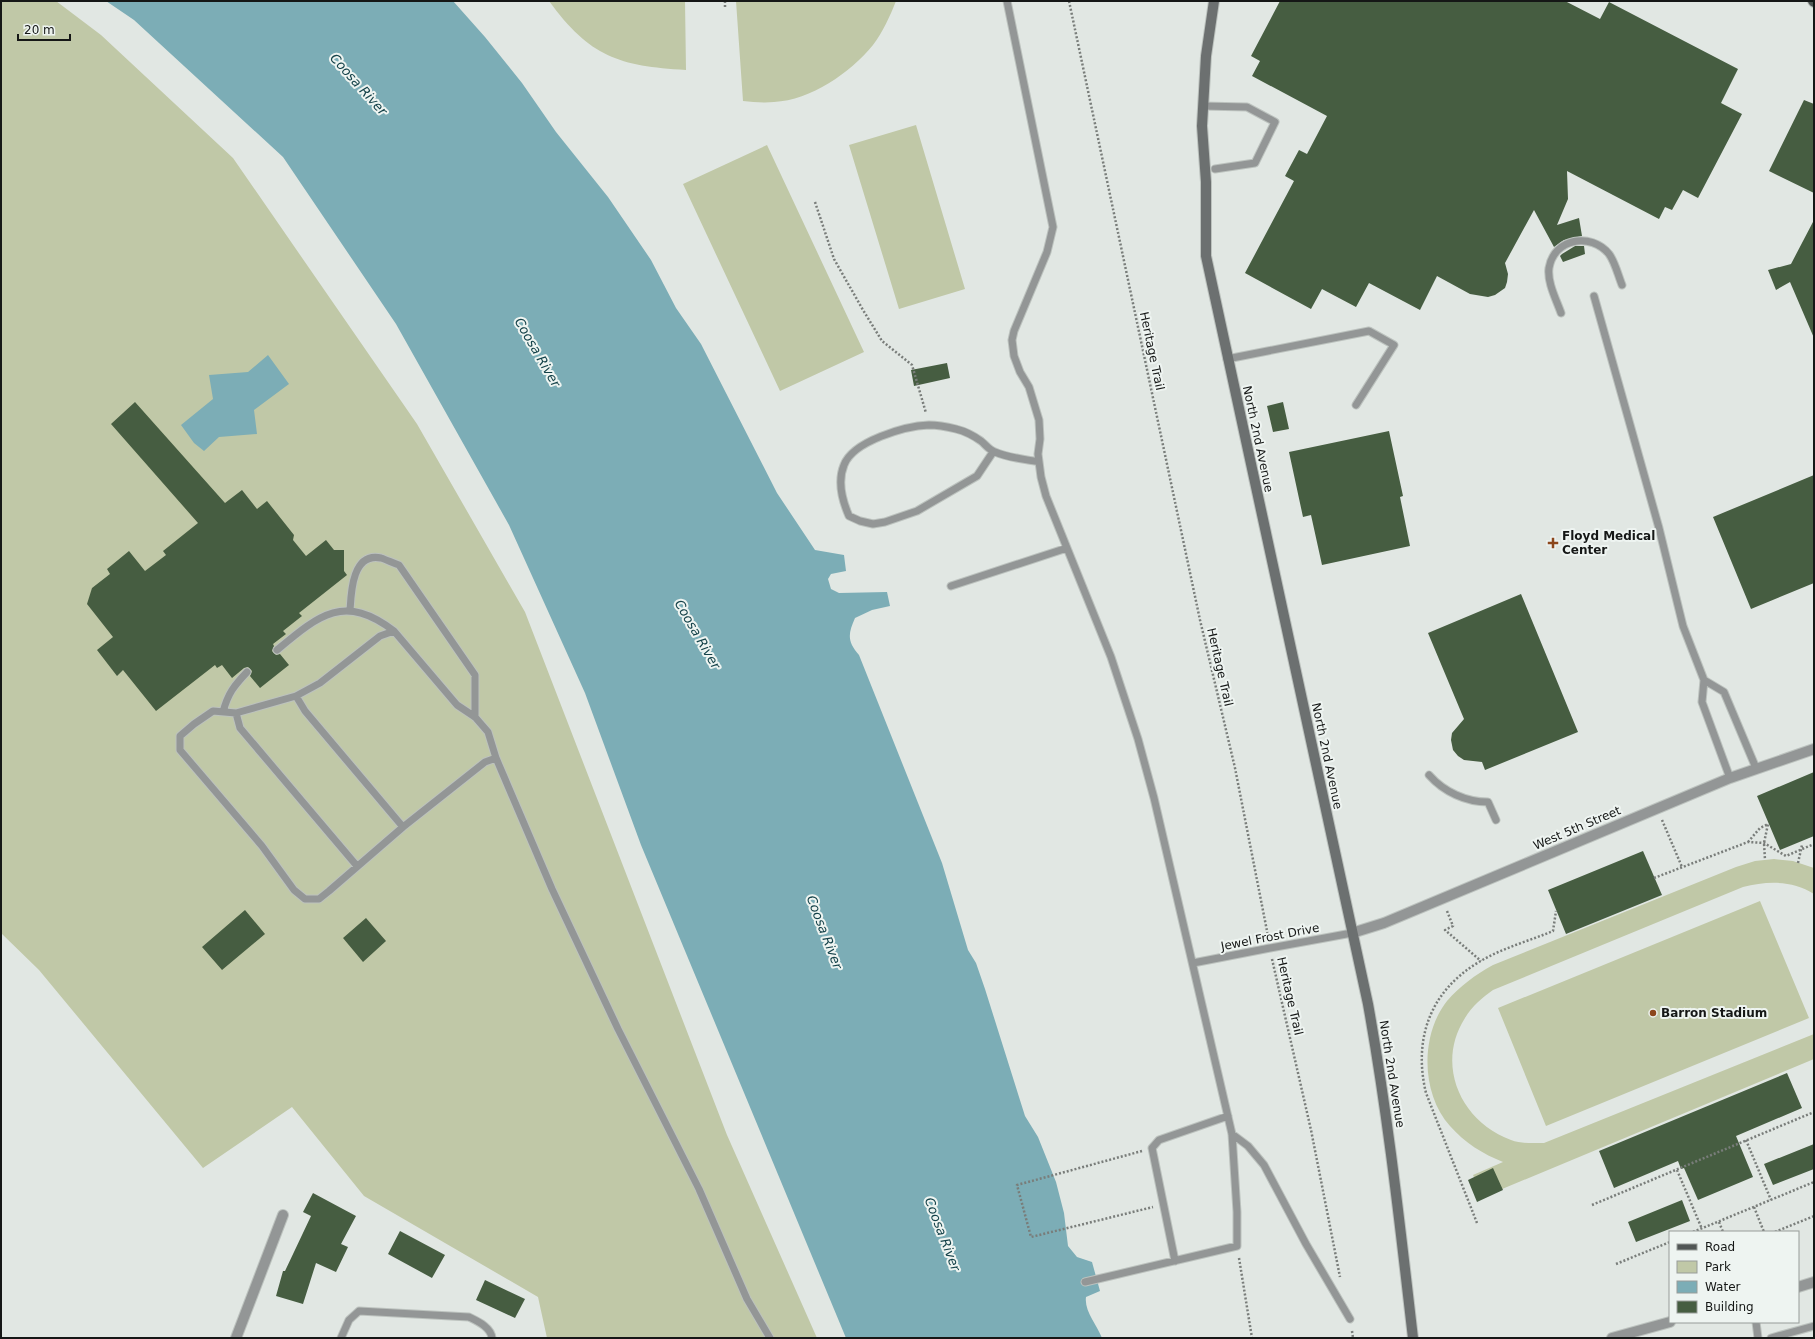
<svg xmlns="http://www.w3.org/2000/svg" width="1815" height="1339" font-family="'DejaVu Sans',sans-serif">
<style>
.green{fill:#c0c8a7}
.water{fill:#7cadb6}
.building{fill:#465d41}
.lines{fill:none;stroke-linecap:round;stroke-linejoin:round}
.service-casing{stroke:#bcc2be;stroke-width:9}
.minor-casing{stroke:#bcc2be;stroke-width:12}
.tertiary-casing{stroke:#bcc2be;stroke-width:12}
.secondary-casing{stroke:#bcc2be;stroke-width:12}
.primary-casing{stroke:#bcc2be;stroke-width:12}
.path{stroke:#797d7a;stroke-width:2.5;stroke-dasharray:2 2;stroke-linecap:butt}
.service{stroke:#939696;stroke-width:7}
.minor{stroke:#939696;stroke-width:10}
.tertiary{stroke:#939696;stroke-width:10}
.secondary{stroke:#6c7070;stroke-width:10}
.primary{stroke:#515655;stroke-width:10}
.poi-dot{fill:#8c471c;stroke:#eef4f1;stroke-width:1.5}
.labels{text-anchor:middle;stroke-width:4;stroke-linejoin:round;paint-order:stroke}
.street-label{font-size:12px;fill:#151716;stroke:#eef4f1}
.poi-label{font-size:12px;font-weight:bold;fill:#151716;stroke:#eef4f1;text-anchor:start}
.water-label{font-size:13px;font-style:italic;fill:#144249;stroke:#eef4f1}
</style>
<rect width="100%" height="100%" fill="#e1e7e3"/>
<!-- green -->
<path class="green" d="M1,1H56L101,35L233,158L417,424L525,612L727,1135L817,1338H547L538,1297L364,1196L292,1107L203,1168L39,970L1,933Z
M549,1H685L686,70C619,66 590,57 549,1Z
M736,1H896C890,16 883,32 873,45C850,73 811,100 774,102C764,103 753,102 743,101Z
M916,125L965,289L899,309L849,145Z
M767,145L864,352L780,391L683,184Z
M1774,859L1793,861L1814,868V894C1792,880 1767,881 1743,887L1493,990C1482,998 1472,1006 1465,1018C1435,1065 1461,1122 1511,1140C1521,1144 1533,1143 1544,1143L1814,1034V1059L1483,1197L1473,1175L1503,1162C1483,1154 1465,1143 1450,1126C1421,1094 1420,1035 1447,1001C1460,986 1475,975 1493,965L1736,867L1755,861Z
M1760,901L1809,1018L1546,1126L1498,1008Z"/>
<!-- water -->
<path class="water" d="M106,1H453L485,37L522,83L556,132L608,197L651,260L676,308L701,344L777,493L815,550L844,555L846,571L831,574L828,579L831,589L839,593L887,592L890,606L872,610L855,618C848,634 847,641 859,655L942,863L968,950L976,963L985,989L1025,1116L1038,1137L1056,1182L1064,1213L1068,1246L1077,1257L1092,1262L1100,1291L1086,1297C1084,1311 1097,1325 1102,1338H846L641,845L585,693L509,525L396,324L283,157L134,20Z
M268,355L289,384L254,410L257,434L219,437L204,451L194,443L181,425L213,399L209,375L248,372Z"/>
<!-- building -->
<path class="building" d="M1280,1H1565L1600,19L1609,2L1738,69L1721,103L1742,114L1698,198L1683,190L1672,210L1665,207L1659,219L1567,171L1568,199L1557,225L1579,218L1582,236L1564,240L1554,247L1534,210L1505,263L1508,274L1507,282L1505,288L1495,295L1488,297L1470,294L1437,276L1420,310L1369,283L1356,307L1322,289L1311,309L1245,273L1294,181L1285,176L1299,150L1307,154L1327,116L1252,76L1260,61L1251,56Z
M1804,100L1814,104V193L1769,171Z
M1814,220V338L1790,282L1776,290L1768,270L1791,264Z
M1575,246H1584L1585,254L1563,262L1560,256L1562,254Z
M947,363L950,378L914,386L911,370Z
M135,402L225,503L242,490L257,509L267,501L294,535L293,540L306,556L326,540L334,550H344V571L347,575L299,613L302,616L283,631L286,634L273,644L274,646L272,651L276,655L280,654L289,665L260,688L250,676L252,671L248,667L244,668L232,678L222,665L217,668L215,665L156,711L123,670L117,676L97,650L113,637L87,604L92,588L110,574L107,569L129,551L145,571L166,555L163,551L198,523L111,424Z
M1283,402L1289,429L1273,432L1267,406Z
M1389,431L1403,496L1400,497L1410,546L1322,565L1311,515L1303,517L1289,452Z
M1814,475V583L1751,609L1713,517Z
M1521,594L1578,732L1485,770L1482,762L1464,760L1458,756L1453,750L1451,740L1452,733L1464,719L1428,633Z
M1814,772V836L1780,850L1757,796Z
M1643,851L1662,895L1566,934L1548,890Z
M245,910L265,934L222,970L202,947Z
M366,918L386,941L363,962L343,938Z
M1787,1073L1802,1108L1736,1136L1753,1177L1698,1200L1684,1168L1681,1169L1678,1161L1614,1188L1599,1151Z
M1814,1144V1169L1773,1185L1764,1164Z
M1493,1168L1503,1190L1477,1202L1468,1180Z
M313,1193L356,1216L341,1244L348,1247L336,1272L316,1263L303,1304L276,1296L283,1271H285L311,1216L303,1212Z
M1682,1200L1690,1221L1636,1242L1628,1222Z
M400,1231L445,1255L432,1278L388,1254Z
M485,1280L525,1299L515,1318L476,1300Z"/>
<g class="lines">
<defs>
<path id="service" d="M1007,1L1053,227L1047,252L1014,331L1012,340L1014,356L1020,372L1029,387L1039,420L1040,439L1038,454L1041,477L1046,496L1111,657L1138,739L1154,798L1232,1134L1237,1212V1246L1085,1282
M1203,106L1247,107L1275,122L1255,163L1215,169
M1594,296L1659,528L1683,626L1704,680L1702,702L1730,778
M1561,313C1556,299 1547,282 1549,268C1554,238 1591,232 1609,254C1615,262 1618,275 1622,285
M1227,359L1369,331L1394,345L1356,405
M993,452L977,476L917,511L885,522L873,524L860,521L849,516C842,500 837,482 844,465C853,441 905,426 929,425C937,425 948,427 956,429C964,431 974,436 981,441C985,444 989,450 995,452C1008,458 1025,459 1039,462
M951,586L1067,548
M350,611C351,593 352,552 381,558C387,560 393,563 399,565L475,675V717
M394,631L457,705L475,717L488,732L496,758L485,762L403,827L329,891L319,899H305L294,890L262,846L180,750V736L194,724L213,711L236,713L296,696L320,683L380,636Z
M277,650C319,615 344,593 394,631
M1704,680L1724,692L1756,768
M296,696L305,711L403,827
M223,712C228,693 234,686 247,672
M236,713L240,728L357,866
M496,758L552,889L618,1029L699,1189L747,1299L770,1338
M1429,775C1444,792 1466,802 1488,802L1496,820
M1193,963L1270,948L1352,933
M1232,1134L1248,1146L1264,1165L1306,1244L1350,1319
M1175,1261L1152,1148L1159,1140L1228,1116
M1756,1322L1758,1338
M341,1338L349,1320L359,1311L469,1317C477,1321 491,1327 492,1338
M1771,1338L1814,1326"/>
<path id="minor" d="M1352,933L1384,923L1730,778L1814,749
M236,1338L283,1215"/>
<path id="tertiary" d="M1798,1287L1814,1282
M1612,1338L1670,1322"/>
<path id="secondary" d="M1214,1L1206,56L1202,126L1206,182V256L1368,1004C1388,1115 1400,1226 1413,1338"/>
<path id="primary" d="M1813,1L1814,2"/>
</defs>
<!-- service casing -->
<use href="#service" class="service-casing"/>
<!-- minor casing -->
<use href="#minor" class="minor-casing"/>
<!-- tertiary casing -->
<use href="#tertiary" class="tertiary-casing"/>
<!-- secondary casing -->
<use href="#secondary" class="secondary-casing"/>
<!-- primary casing -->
<use href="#primary" class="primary-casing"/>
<!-- path -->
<path class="path" d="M725,1V7
M1069,1L1200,620L1235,768L1268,936
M815,202L834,259L863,310L882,341L912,365L926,413
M1662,820L1682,867
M1748,842L1760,828L1768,824L1764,843L1765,860
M1798,863L1802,845
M1654,878L1748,842L1764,843L1786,856L1814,844
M1447,911L1453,926L1445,930L1481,961
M1272,959L1311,1130L1340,1277
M1746,1140L1771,1200
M1142,1151L1017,1185L1031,1237L1153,1207
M1677,1170L1702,1229
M1592,1205L1814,1112
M1754,1207L1764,1232
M1719,1222L1723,1232
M1477,1223L1426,1093C1413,1039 1430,991 1479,962C1502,948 1529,941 1553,931L1556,911
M1693,1232L1814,1182
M1775,1232L1814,1216
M1239,1258L1252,1338
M1616,1264L1670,1242
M1352,1331L1353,1338"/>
<!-- service -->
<use href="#service" class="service"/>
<!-- minor -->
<use href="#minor" class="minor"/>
<!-- tertiary -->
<use href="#tertiary" class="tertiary"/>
<!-- secondary -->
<use href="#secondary" class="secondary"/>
<!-- primary -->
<use href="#primary" class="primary"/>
</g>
<!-- markers -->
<g class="poi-dot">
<path d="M1551 537h4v4h4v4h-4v4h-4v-4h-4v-4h4z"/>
<circle cx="1653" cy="1013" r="4"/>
</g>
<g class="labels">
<!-- street labels -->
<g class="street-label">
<text transform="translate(1152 351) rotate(78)" y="4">Heritage Trail</text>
<text transform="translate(1258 439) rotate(78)" y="4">North 2nd Avenue</text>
<text transform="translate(1220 667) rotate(77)" y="4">Heritage Trail</text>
<text transform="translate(1327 756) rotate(78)" y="4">North 2nd Avenue</text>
<text transform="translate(1577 828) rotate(-23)" y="4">West 5th Street</text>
<text transform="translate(1270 937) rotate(-11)" y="4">Jewel Frost Drive</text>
<text transform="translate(1290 996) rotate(77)" y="4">Heritage Trail</text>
<text transform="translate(1392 1074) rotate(81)" y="4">North 2nd Avenue</text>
</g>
<!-- poi labels -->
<g class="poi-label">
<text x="1562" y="540">Floyd Medical<tspan x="1562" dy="14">Center</tspan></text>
<text x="1661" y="1017">Barron Stadium</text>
</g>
<!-- water labels -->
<g class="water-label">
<text transform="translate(359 84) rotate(48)" y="5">Coosa River</text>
<text transform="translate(538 352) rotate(60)" y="5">Coosa River</text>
<text transform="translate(698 634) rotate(60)" y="5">Coosa River</text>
<text transform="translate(825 932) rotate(69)" y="5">Coosa River</text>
<text transform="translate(943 1234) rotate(69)" y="5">Coosa River</text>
</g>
</g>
<!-- border -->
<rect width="1815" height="1339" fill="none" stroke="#151716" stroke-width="4"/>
<!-- legend -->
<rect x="1669" y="1231" width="130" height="92" fill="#eef4f1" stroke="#979c99"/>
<rect x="1677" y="1244" width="20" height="6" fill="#515655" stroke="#979c99"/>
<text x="1705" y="1251" font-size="12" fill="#151716">Road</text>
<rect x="1677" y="1261" width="20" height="12" fill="#c0c8a7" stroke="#979c99"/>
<text x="1705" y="1271" font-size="12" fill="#151716">Park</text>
<rect x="1677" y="1281" width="20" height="12" fill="#7cadb6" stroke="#979c99"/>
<text x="1705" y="1291" font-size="12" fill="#151716">Water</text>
<rect x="1677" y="1301" width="20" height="12" fill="#465d41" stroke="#979c99"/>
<text x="1705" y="1311" font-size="12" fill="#151716">Building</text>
<!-- scale -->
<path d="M18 34v6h52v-6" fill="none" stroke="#151716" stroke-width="2"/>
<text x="24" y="34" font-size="12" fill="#151716" stroke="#eef4f1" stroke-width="3" paint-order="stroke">20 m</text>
</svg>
